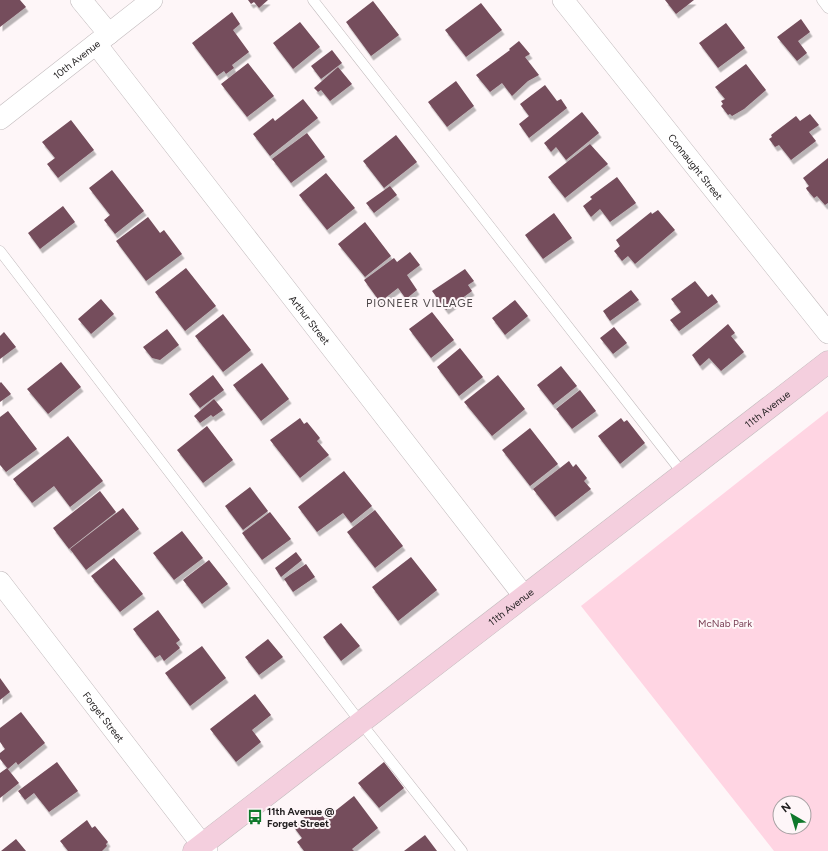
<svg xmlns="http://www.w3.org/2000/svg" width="828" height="851" font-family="Figtree,sans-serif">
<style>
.green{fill:#ffd5e3;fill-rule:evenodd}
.building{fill:#744d5b;filter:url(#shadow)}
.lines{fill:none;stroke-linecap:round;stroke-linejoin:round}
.lane-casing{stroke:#c2bbbd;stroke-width:11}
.street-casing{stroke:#c2bbbd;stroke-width:22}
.secondary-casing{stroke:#c2bbbd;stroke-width:23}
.lane{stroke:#fff;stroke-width:10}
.street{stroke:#fff;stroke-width:21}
.secondary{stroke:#f4cfde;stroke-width:22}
.labels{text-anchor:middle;stroke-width:4;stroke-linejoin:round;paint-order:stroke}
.street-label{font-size:10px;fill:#232021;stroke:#fef6f8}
.park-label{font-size:10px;fill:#793f55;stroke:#fef6f8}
.poi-label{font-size:10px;font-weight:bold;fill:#232021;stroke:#fef6f8;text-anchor:start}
.neighbourhood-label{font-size:11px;letter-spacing:1px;fill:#4d4749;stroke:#fef6f8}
</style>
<defs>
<filter id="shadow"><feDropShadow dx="2.5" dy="4.5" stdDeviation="0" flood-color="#0004"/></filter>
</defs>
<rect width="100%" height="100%" fill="#fef6f8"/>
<!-- green -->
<path class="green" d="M828,411V851H774L581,606ZM780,803H804V827H780Z"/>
<!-- building -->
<path class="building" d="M0,0H20L26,7L0,27Z
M248,0H268L259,8L254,2L251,4Z
M665,0H694L676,14Z
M373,1L399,35L371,56L346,22Z
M481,3L502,30L466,57L445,30Z
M232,12L240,24L233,30L249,52L232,65L234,68L226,74L224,71L217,76L192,43Z
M801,19L810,32L798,41L807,53L797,61L777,37Z
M300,22L320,47L293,69L273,43Z
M726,23L745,48L718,68L699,43Z
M519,41L530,54L525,57L539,75L528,81L512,96L502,83L490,92L476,75L510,50L509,49Z
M332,50L342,63L321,79L311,66Z
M248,63L274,96L247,117L221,84Z
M746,64L766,90L744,109L732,116L730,114L728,115L721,106L723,104L721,101L725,99L715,87Z
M338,67L352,84L330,101L321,90L318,92L314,88Z
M456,81L474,106L447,127L428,102Z
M545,85L557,101L561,99L567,108L529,138L519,124L529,116L520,104Z
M303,99L318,118L270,156L253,134L273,118L275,121Z
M582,112L599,133L566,160L556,147L551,152L544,143Z
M810,114L819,125L809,132L816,141L791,160L779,145L775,147L769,139L772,137L771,135L796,116L800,121Z
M71,120L94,150L58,178L47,164L55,158L42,142Z
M307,133L325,157L291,183L272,159Z
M396,135L417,162L384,188L363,161Z
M590,144L608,164L565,198L548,177Z
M828,158V203L825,205L817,196L814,198L807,190L806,188L809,186L803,178Z
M112,170L144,211L115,234L104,220L110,215L89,188Z
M326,173L355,208L327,230L299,195Z
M617,177L636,203L610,222L600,209L591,217L583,206L592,199L590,197Z
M390,186L397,195L374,213L366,203Z
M63,206L75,222L40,249L28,233Z
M658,210L675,230L635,264L628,256L622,261L614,251L620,246L616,240L651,212L652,214Z
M554,213L572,238L543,259L525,235Z
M148,217L160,233L164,230L182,254L146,281L116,241Z
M365,222L391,256L365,277L338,244Z
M410,252L420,265L407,275L417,290L406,299L398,288L380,302L364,280L394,258L397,262Z
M186,268L216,306L185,331L155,292Z
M465,269L474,281L468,285L472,291L446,310L432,291Z
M695,281L708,297L712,294L718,302L679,331L670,320L681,312L671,299Z
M631,290L639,300L610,321L603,311Z
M101,299L114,314L91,334L78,319Z
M515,300L528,316L505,335L492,318Z
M432,312L454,340L431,358L409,329Z
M223,314L251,350L223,372L195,336Z
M728,324L735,333L731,336L744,352L721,371L709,358L700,366L692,355Z
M614,327L627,343L613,354L600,338Z
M167,329L179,345L160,360L152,358L143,347Z
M4,332L16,347L0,359V336Z
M460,348L483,377L459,396L437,367Z
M61,362L81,387L48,414L27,389Z
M262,363L289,399L261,421L233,385Z
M561,366L577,386L553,405L537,385Z
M213,375L224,390L200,408L189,394Z
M498,375L525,409L492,436L464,402Z
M1,382L11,394L0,402V383Z
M580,390L596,411L572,429L556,409Z
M214,399L223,410L213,417L211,415L200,423L194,416Z
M8,411L37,449L6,472L0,465V417Z
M300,418L304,424L307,422L320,438L317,441L329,455L300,478L270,440Z
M621,418L624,422L627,420L645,443L620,464L598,436Z
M207,426L233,460L203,483L177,450Z
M530,428L558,464L530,486L502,450Z
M68,436L103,481L70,507L54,486L32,503L13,479Z
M569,461L573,467L576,464L587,478L584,481L591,489L555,517L533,489Z
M344,471L372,506L351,523L343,513L317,532L298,507Z
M250,487L268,511L243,530L225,506Z
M100,491L116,512L69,549L53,528Z
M123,508L139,529L86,570L70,549Z
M375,510L403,546L375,568L347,532Z
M270,512L291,539L262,560L242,533Z
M182,531L203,558L174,580L153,553Z
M296,552L302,560L281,577L275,568Z
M411,557L437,590L398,621L372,587Z
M114,558L143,594L120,612L91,576Z
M209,560L228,584L202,604L183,580Z
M306,564L315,577L293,592L284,579Z
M158,610L180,640L176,643L180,648L164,661L160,655L155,658L133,629Z
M341,623L360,646L341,661L323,637Z
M268,639L283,657L259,675L245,657Z
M202,646L226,678L190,706L165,673Z
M0,678L10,692L0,700Z
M255,694L271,715L252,730L261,742L236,762L210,729Z
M21,712L45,743L18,765L16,762L8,769L0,759V753L5,749L0,742V728Z
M57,762L78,791L49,812L34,793L25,800L18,791Z
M384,762L404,788L379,808L358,783Z
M7,768L19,783L0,798V773Z
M354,796L378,828L352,849L354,851H304L297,842L302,838L293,826L316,808L325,819Z
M87,820L92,828L95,826L108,842L106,844L107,846L102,851H68L60,841Z
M425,835L437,851H404Z
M16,839L26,851H1Z"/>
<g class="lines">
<defs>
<path id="lane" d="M313,0L684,475
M822,0L828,8
M0,251L361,723L462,851"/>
<g id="street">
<path d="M81,0L109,34"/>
<path id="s1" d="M563,0L828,333"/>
<path id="s2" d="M96,44L524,596"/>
<path id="s3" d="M0,119L152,0"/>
<path id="s4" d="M0,582L207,851"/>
</g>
<g id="secondary">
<path id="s5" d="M194,851L828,362"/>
</g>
</defs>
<!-- lane casing -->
<use href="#lane" class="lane-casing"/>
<!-- street casing -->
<use href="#street" class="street-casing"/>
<!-- secondary casing -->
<use href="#secondary" class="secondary-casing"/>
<!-- lane -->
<use href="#lane" class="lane"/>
<!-- street -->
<use href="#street" class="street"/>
<!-- secondary -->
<use href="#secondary" class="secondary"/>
</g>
<!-- icons -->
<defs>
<symbol id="bus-bare" viewBox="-9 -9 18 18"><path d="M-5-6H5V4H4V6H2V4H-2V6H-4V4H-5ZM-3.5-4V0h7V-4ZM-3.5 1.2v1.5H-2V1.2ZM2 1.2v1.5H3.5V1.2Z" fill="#0f782b" stroke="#fef6f8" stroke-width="2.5" paint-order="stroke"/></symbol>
</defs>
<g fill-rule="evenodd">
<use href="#bus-bare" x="244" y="806" width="22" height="22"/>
</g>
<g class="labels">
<!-- street labels -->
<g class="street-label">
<text dy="4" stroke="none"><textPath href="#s3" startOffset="97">10th Avenue</textPath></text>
<text dy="4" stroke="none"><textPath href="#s1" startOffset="213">Connaught Street</textPath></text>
<text dy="4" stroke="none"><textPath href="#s2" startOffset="349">Arthur Street</textPath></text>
<text dy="4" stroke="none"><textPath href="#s5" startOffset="724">11th Avenue</textPath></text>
<text dy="4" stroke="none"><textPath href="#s5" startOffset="400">11th Avenue</textPath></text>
<text dy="4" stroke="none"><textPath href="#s4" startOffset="170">Forget Street</textPath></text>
</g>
<!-- park labels -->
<g class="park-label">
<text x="725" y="627">McNab Park</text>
</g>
<!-- poi labels -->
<g class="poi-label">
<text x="267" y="815">11th Avenue @<tspan x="267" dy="12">Forget Street</tspan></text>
</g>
<!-- neighbourhood labels -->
<g class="neighbourhood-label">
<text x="420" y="307">PIONEER VILLAGE</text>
</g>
</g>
<!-- north arrow -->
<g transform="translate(792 815) rotate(322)"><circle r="19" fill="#fef6f8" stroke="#a6a0a2"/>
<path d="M0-3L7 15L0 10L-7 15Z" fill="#0f782b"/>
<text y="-6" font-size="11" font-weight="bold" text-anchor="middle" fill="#232021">N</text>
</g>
</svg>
